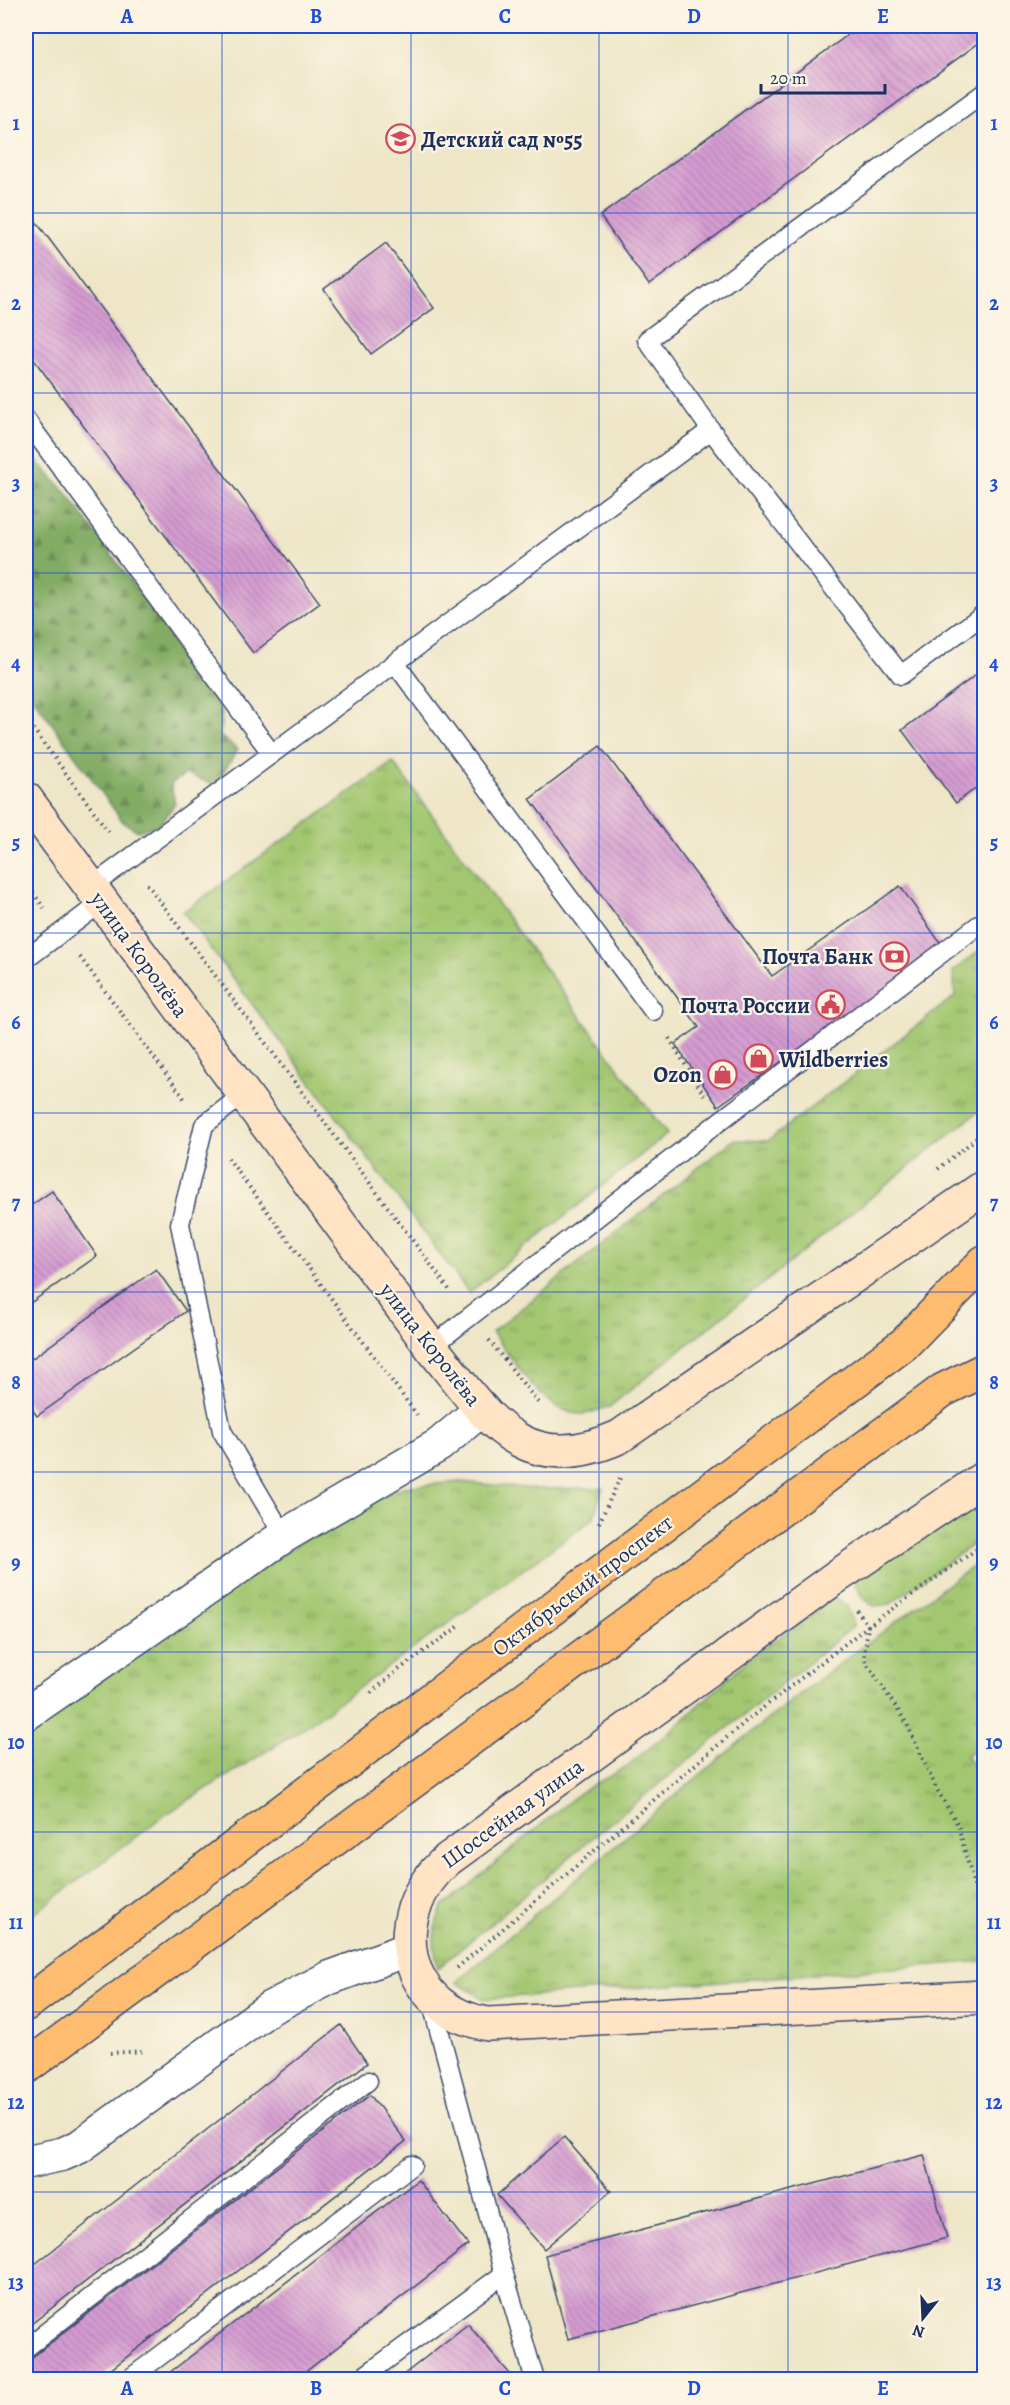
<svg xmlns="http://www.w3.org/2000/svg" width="1010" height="2405" font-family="Alegreya,serif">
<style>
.grass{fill:url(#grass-tufts);stroke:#5f7b68;stroke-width:1.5}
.forest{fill:url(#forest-firs);stroke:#4e6e60;stroke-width:1.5}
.building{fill:url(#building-back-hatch)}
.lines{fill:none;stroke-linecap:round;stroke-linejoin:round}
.service-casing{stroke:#3b4a6e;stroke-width:21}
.tertiary-casing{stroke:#3b4a6e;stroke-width:36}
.secondary-casing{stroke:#3b4a6e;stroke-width:36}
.primary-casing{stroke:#3b4a6e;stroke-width:36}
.path{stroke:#3b4a6e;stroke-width:4;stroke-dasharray:1.5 4.5;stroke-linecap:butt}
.service{stroke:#fff;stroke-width:18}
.tertiary{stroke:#fff;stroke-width:33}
.secondary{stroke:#fee4c5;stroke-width:33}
.primary{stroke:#fdbc6f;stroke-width:33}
.grid{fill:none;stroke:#1d4ed8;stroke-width:1.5;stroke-opacity:0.55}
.labels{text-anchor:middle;stroke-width:4.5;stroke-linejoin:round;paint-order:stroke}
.poi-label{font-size:22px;font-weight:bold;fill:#1b2f5e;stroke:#fcf5e5;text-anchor:end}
.street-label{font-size:22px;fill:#1b2f5e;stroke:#fcf5e5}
.neatline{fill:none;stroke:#1d4ed8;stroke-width:2}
.grid-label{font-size:20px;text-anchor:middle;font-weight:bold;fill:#1d4ed8}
</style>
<defs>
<pattern id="grass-tufts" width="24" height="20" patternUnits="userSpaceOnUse" patternTransform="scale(1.5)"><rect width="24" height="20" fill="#a3c771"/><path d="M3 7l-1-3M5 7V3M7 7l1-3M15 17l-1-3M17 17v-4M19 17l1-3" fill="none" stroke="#84a260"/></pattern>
<pattern id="forest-firs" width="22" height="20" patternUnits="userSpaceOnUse" patternTransform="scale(1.5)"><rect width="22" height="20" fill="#82ac63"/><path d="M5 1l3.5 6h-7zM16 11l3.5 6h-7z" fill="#6a8c55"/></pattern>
<pattern id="building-back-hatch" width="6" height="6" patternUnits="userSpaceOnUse" patternTransform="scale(1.5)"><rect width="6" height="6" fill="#d69cd1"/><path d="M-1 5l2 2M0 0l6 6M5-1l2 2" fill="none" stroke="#ad80ad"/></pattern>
</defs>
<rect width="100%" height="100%" fill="#fcf5e5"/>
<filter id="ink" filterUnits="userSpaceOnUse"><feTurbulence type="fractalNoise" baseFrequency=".0167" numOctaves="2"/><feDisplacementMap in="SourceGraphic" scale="12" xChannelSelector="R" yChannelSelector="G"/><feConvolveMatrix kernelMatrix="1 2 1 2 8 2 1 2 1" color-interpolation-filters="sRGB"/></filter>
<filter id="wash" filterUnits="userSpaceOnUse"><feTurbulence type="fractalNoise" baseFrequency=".008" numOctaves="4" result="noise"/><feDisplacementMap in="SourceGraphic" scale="24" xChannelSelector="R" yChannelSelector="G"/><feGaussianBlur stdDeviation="1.35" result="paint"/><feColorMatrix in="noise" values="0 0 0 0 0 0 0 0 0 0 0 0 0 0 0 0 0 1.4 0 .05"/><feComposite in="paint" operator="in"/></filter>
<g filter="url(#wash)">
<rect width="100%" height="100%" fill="#eee6c7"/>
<!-- grass -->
<path class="grass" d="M393,762L667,1134L469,1293L183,912Z
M984,947V1107L609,1407C600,1409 589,1414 581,1414C545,1414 512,1359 492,1332L733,1140L768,1141L955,996L953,971Z
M984,1479V1536L890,1604L874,1606L862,1597L854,1580Z
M460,1482L536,1489L603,1488L593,1519L299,1731L163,1816L26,1920V1734L217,1596L347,1512L403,1487Z
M984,1558V1742L966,1756L984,1781V1961L484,1999L456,1982C556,1896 656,1810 758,1727C832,1668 908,1613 984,1558Z
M834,1598L847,1606L854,1626L603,1829L438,1968C433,1944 431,1927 444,1906L579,1793L626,1767L681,1722L746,1661Z"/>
<!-- forest -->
<path class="forest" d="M26,449L66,492L195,670L222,713L220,736L238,750L215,785L186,774L171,784L175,804L159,825L138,831L123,822L26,688Z"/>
<g id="blocks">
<!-- building -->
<path class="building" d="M860,26H984V39L649,285L600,216Z
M26,208L320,603L253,653L26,349Z
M386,243L434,308L371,354L324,289Z
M984,669V782L956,803L902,730Z
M600,746L772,976L900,886L944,948L718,1106L675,1044L699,1027L530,799Z
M52,1191L97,1256L26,1306V1209Z
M156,1269L186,1311L37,1416L26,1401V1363Z
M341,2025L367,2063L26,2328V2271Z
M370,2095L406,2141L97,2380H26V2362Z
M564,2137L611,2191L544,2249L497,2195Z
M924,2155L947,2238L568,2339L545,2255Z
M418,2180L468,2245L295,2380H160Z
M468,2324L515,2380H397Z"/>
</g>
</g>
<g filter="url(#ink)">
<use href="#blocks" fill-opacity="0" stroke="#3b4a6e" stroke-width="1.5"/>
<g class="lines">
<defs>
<path id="service" d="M984,93L647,340L711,430L901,675L984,614
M26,420L272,754
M395,663L653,1011
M91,887L711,430
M26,959L102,902
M244,1094L204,1125L180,1224L222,1431L284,1536
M431,1347L720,1121L984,921
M430,1996L504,2274L535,2380
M26,2348L368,2081
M128,2380L412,2165
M359,2380L504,2274"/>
<path id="tertiary" d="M26,1714L284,1536L439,1445L482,1409
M26,2162L63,2154L79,2147L270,2008L329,1978L409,1949"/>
<path id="secondary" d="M26,799L431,1347C486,1414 520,1481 619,1437L984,1187
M984,1478L836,1577L447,1860C384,1915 401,2010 488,2024L984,1997"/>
<path id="primary" d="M26,2004L904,1344L984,1262
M26,2067L943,1390L984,1370"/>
</defs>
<!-- service casing -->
<use href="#service" class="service-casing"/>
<!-- tertiary casing -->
<use href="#tertiary" class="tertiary-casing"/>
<!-- secondary casing -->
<use href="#secondary" class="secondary-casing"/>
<!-- primary casing -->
<use href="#primary" class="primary-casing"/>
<!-- path -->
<path class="path" d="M26,719L111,835
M26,883L44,908
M147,884L451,1292
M80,957L186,1101
M669,1038L704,1095
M228,1158L417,1415
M938,1169L984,1132
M489,1340L540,1405
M599,1523L620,1478
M857,1610L868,1626L864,1659L907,1724L936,1788L958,1825L975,1889L984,1914
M371,1693L397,1671L461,1625
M457,1968L745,1722L868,1626L984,1544
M110,2053L145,2051"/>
<!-- service -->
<use href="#service" class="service"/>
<!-- tertiary -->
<use href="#tertiary" class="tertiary"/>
<!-- secondary -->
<use href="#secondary" class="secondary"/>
<!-- primary -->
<use href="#primary" class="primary"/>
</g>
</g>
<!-- grid -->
<path class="grid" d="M222,26V2380M411,26V2380M599,26V2380M788,26V2380M26,213H984M26,393H984M26,573H984M26,753H984M26,933H984M26,1113H984M26,1292H984M26,1472H984M26,1652H984M26,1832H984M26,2012H984M26,2192H984"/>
<!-- icons -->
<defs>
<symbol id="school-ring" viewBox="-11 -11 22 22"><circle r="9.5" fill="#fcf5e5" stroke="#d1495b" stroke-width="1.5"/><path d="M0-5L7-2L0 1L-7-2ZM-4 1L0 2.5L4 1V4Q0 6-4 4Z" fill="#d1495b"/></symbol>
<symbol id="bank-ring" viewBox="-11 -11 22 22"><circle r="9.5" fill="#fcf5e5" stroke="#d1495b" stroke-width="1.5"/><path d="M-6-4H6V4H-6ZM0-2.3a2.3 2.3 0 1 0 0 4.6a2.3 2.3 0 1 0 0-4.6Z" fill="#d1495b"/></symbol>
<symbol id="civic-ring" viewBox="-11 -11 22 22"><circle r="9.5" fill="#fcf5e5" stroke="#d1495b" stroke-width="1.5"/><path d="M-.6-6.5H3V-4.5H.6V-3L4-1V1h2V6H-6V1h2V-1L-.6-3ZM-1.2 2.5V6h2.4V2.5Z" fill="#d1495b"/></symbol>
<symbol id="shop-ring" viewBox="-11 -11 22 22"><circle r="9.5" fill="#fcf5e5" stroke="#d1495b" stroke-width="1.5"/><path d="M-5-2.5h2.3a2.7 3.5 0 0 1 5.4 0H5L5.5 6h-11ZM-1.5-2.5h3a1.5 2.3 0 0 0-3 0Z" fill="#d1495b"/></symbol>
</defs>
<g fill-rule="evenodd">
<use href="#school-ring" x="384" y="122" width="33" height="33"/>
<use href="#bank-ring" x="878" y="940" width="33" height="33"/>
<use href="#civic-ring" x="814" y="988" width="33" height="33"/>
<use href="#shop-ring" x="742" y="1042" width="33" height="33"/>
<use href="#shop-ring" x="706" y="1058" width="33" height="33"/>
</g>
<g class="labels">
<!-- poi labels -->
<g class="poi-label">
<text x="421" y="147" text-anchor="start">Детский сад №55</text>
<text x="873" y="964">Почта Банк</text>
<text x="810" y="1013">Почта России</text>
<text x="779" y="1067" text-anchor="start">Wildberries</text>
<text x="702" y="1082">Ozon</text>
</g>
<!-- street labels -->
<g class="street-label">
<text transform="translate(140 954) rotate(54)" y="8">улица Королёва</text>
<text transform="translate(431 1344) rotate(52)" y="8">улица Королёва</text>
<text transform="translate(582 1585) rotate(-37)" y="8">Октябрьский проспект</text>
<text transform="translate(512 1813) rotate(-36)" y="8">Шоссейная улица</text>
</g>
</g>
<!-- margin -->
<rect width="1010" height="2405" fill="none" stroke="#fcf5e5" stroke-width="66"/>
<!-- north arrow -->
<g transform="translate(923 2318) rotate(198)" stroke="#fcf5e5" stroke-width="4.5" paint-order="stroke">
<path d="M0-4.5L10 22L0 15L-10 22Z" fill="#1b2f5e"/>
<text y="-9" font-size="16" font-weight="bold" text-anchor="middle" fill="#1b2f5e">N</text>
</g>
<!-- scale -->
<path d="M761 84v9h124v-9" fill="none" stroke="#1b2f5e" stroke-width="3"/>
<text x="770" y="84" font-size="18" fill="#1b2f5e" stroke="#fcf5e5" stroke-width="4.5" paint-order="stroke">20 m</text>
<rect x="33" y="33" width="944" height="2339" class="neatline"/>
<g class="grid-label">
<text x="127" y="23">A</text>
<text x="316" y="23">B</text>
<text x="505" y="23">C</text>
<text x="694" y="23">D</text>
<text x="883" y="23">E</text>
<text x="16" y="130">1</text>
<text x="994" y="130">1</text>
<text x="16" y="310">2</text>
<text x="994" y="310">2</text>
<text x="16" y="490">3</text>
<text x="994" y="490">3</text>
<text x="16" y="670">4</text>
<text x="994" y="670">4</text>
<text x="16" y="849">5</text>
<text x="994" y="849">5</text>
<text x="16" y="1029">6</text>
<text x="994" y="1029">6</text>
<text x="16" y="1209">7</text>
<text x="994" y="1209">7</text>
<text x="16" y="1389">8</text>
<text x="994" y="1389">8</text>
<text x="16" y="1569">9</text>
<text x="994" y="1569">9</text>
<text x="16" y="1749">10</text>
<text x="994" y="1749">10</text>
<text x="16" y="1929">11</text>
<text x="994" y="1929">11</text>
<text x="16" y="2109">12</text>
<text x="994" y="2109">12</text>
<text x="16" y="2289">13</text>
<text x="994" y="2289">13</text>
<text x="127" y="2395">A</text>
<text x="316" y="2395">B</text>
<text x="505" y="2395">C</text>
<text x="694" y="2395">D</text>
<text x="883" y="2395">E</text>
</g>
</svg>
